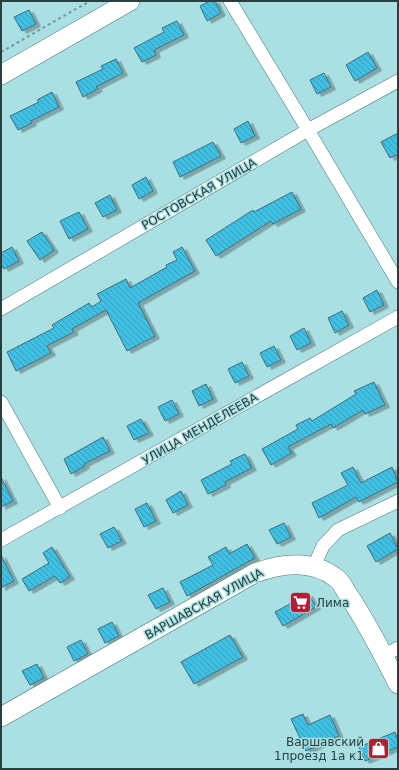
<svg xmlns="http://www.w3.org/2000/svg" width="399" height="770" font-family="'DejaVu Sans',sans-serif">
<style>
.building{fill:url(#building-back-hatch);stroke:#3f6c7a;filter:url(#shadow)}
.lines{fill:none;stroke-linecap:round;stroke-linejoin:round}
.street-casing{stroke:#46797b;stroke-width:14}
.secondary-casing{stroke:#46797b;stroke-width:20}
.path{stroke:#71989a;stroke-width:2;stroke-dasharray:3 3;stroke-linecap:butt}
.street{stroke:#fff;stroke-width:13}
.secondary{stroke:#fff;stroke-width:19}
.labels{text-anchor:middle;stroke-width:3;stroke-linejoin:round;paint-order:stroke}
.street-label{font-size:12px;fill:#283e3f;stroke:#abe0e2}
.poi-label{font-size:12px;fill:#283e3f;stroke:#abe0e2;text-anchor:start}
</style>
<defs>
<pattern id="building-back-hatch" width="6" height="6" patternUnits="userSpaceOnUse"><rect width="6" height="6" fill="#3fc0e2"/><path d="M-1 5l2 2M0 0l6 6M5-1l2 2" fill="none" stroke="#359db9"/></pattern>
<filter id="shadow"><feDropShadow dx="4.5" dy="2.5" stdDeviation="0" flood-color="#0004"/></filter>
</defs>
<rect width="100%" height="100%" fill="#abe0e2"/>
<!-- building -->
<path class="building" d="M210,1H215L221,13L207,21L200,6Z
M29,10L36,24L22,31L14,17Z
M177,21L184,35L154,50L156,55L142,62L134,48L164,32L162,28Z
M368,52L377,68L355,81L346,65Z
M116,59L123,73L96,87L98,89L83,97L76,82L103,69L101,66Z
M324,73L331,87L317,94L310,80Z
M52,92L59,107L31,121L32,123L18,130L10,116L39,102L37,100Z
M248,121L255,136L241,143L234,129Z
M398,133V154L390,158L381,142Z
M213,142L221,156L180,177L173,162Z
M146,177L153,191L139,199L132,185Z
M292,192L301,209L273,224L271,221L216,256L206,240L253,210L254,212Z
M110,195L117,210L103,217L95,203Z
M79,212L88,229L69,239L60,221Z
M42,232L54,250L40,260L27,241Z
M12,247L19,261L4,269L1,264V253Z
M182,247L195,271L138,303L155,336L127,351L106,310L72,329L74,332L47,346L51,353L16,371L7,352L54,328L52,325L89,303L92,307L101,301L97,294L126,279L130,288L167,267L166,265L177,260L173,252Z
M377,290L384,305L370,312L363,298Z
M342,311L349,325L335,333L328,318Z
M304,328L311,343L297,350L290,336Z
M274,346L281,360L267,367L260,353Z
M242,362L249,376L235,383L228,369Z
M374,382L385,405L365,414L363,410L333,428L331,424L288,447L292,453L271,465L262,449L298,429L296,425L310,418L312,421L356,394L354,391Z
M206,384L213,399L199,406L192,391Z
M172,400L179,414L165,421L158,407Z
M141,419L149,433L134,440L127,426Z
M103,437L110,451L84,464L85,466L71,474L64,459Z
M245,454L252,468L225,482L226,485L208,494L201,480L232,464L230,461Z
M353,467L361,483L392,467L398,482L359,502L356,497L319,518L312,503L348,485L341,473Z
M1,477L13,501L1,507Z
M181,491L188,505L173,513L166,500Z
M147,503L156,521L144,527L135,509Z
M284,523L291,537L277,544L269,530Z
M114,527L122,541L108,548L100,534Z
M390,533L398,549L376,562L367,546Z
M247,544L255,558L187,596L180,582L213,565L208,557L226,547L229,554Z
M52,547L70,577L60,583L55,576L29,591L22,579L49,563L43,553Z
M1,555L14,581L1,588Z
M163,588L170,602L156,609L148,595Z
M308,594L316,607L283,626L275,612Z
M112,622L119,636L105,643L98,629Z
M230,635L243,657L194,684L181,662Z
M81,640L88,654L74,661L67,647Z
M37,664L44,678L30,685L22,671Z
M303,714L308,725L330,715L339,736L306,751L291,719Z
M395,732L398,740V747L365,761L359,747Z"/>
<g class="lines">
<defs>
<path id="street" d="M230,1L308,130L398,282
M1,309L308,130L398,81
M1,402L60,508
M1,540L398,317
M313,568L323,546L338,530L398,501
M383,656L398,648"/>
<path id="secondary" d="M1,75L130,1
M1,717L255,573C282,563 312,559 336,578C341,581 344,588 347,593C367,622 382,653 398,684"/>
</defs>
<!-- street casing -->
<use href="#street" class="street-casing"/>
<!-- secondary casing -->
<use href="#secondary" class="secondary-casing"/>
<!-- path -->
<path class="path" d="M1,52L90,1"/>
<!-- street -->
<use href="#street" class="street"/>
<!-- secondary -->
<use href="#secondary" class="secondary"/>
</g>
<!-- icons -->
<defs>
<symbol id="supermarket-square" viewBox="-11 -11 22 22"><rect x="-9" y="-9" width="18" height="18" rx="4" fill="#b21f35" stroke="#abe0e2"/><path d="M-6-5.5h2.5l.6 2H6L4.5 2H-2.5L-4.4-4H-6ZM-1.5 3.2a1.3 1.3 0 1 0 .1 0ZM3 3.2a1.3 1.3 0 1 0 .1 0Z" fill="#fff"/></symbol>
<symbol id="shop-square" viewBox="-11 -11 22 22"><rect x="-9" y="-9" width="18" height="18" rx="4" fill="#b21f35" stroke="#abe0e2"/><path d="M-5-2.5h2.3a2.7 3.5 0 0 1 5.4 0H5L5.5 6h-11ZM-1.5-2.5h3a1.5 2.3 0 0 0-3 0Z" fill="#fff"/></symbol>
</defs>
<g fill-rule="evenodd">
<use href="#supermarket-square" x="288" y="590" width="25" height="25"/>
<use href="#shop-square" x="366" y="736" width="25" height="25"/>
</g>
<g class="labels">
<!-- street labels -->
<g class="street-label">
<text transform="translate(199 194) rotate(-30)" y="4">РОСТОВСКАЯ УЛИЦА</text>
<text transform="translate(200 429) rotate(-30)" y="4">УЛИЦА МЕНДЕЛЕЕВА</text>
<text transform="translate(204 604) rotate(-29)" y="4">ВАРШАВСКАЯ УЛИЦА</text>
</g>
<!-- poi labels -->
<g class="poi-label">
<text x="316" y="607">Лима</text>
<text x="364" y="746" text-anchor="end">Варшавский<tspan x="364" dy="14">1проезд 1а к1</tspan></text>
</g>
</g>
<!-- border -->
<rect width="399" height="770" fill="none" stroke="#283e3f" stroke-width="4"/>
</svg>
